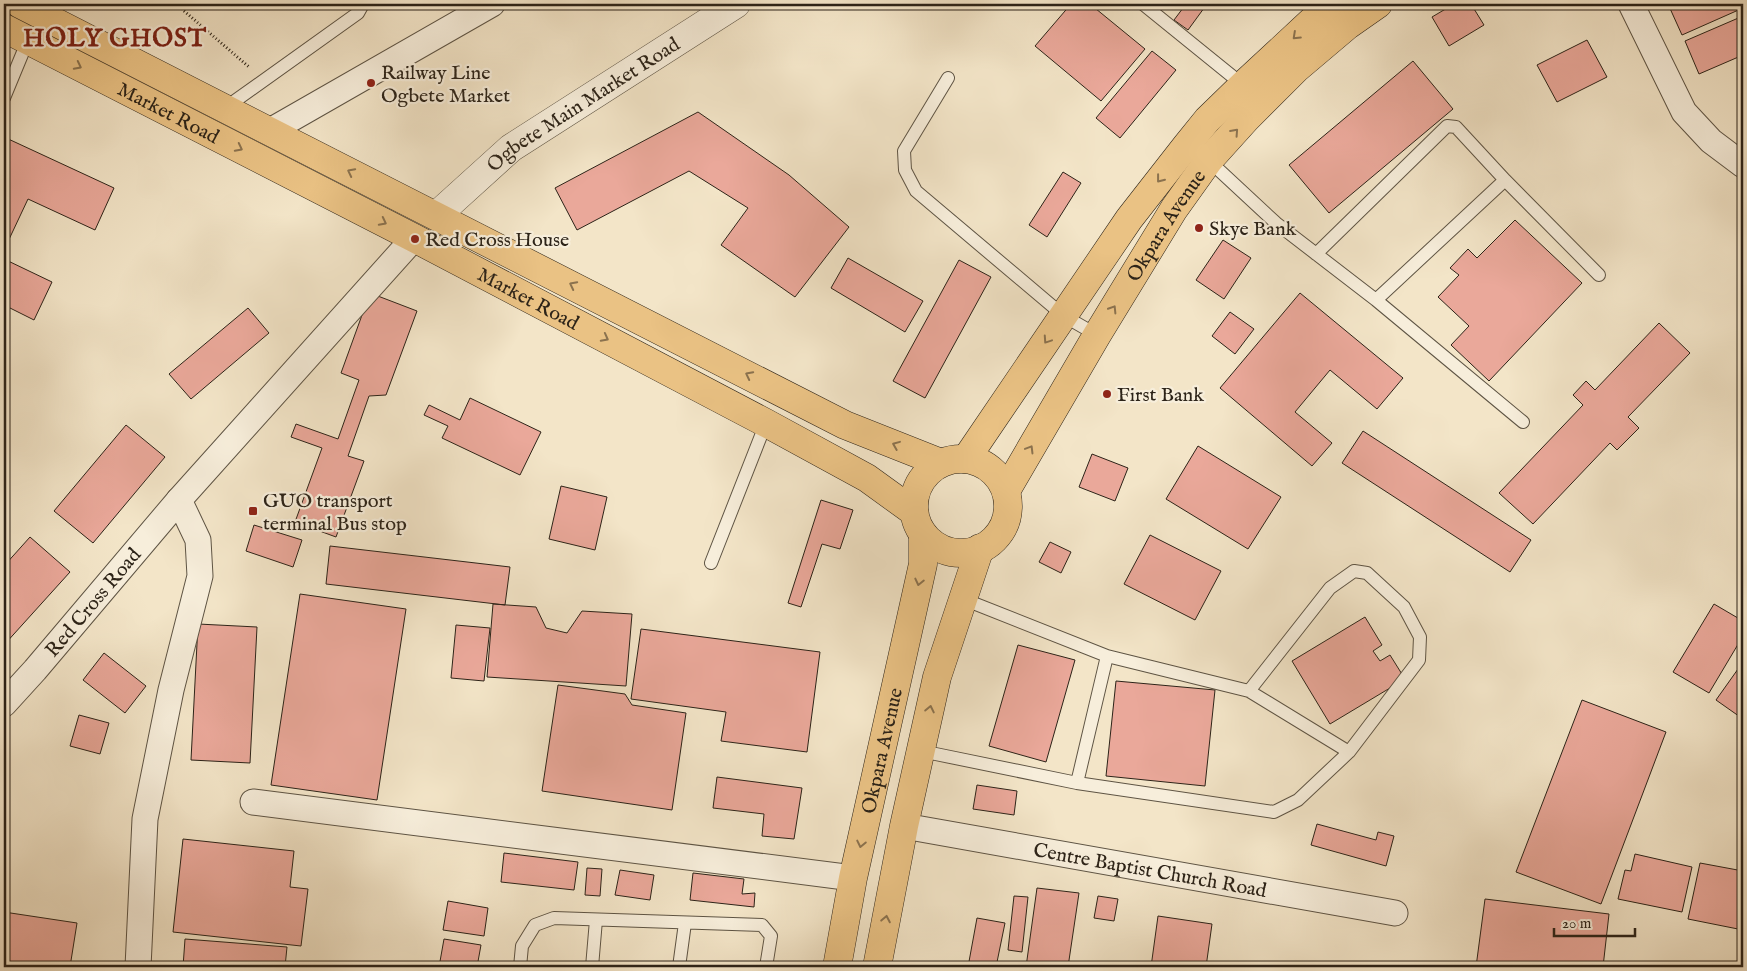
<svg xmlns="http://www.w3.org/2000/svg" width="1747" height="971" font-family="'IM FELL English',serif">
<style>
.building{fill:#eaa89a;stroke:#2c2318}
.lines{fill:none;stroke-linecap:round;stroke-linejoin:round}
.service-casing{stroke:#5e5444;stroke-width:14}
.minor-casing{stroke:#5e5444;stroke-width:27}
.tertiary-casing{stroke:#5e5444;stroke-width:29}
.primary-casing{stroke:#2c2318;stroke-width:29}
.path{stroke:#2c2318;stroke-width:3;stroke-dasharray:1 2.5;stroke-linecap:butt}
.service{stroke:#f7eedb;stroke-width:12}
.minor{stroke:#f7eedb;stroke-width:25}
.tertiary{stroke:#f7eedb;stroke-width:28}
.primary{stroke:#eac284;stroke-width:28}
.oneway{stroke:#8b724e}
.poi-dot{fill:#8f2418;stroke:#f7eedb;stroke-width:2}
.labels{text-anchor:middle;stroke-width:4.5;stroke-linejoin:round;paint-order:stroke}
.poi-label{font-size:20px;fill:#2c2318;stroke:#f7eedb;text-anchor:start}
.street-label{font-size:20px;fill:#2c2318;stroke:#f7eedb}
.district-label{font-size:25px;font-weight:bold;letter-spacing:1px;fill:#7a1f14;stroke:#f7eedb}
</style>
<rect width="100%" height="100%" fill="#f3e5c8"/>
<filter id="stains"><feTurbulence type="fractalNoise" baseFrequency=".004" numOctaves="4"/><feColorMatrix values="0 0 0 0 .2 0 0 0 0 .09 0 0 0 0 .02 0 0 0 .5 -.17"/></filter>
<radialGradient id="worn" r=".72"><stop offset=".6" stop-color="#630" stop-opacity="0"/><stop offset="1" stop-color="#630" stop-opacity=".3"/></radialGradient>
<!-- building -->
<path class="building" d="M1071,4H1090L1145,49L1101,101L1035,46Z
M1186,4H1207L1188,30L1174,20Z
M1454,4H1471L1484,25L1449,46L1432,17Z
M1668,4H1743V8L1682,35Z
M1743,16V55L1699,74L1685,41Z
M1587,40L1607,77L1557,102L1537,65Z
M1152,51L1176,70L1120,138L1096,118Z
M1413,61L1453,109L1329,213L1289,165Z
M698,112L789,175L849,227L795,297L721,245L748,208L689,171L577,230L555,188Z
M4,137L114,188L95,230L28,199L4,250Z
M1063,172L1081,183L1047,237L1029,225Z
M1515,220L1582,283L1489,381L1451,345L1469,326L1438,297L1459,275L1450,268L1468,249L1477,258Z
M1223,240L1251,258L1224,299L1196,280Z
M848,258L923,301L905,332L831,288Z
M4,259L52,282L34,320L4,305Z
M959,260L991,277L925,398L893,381Z
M370,293L417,311L386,395L369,396L348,456L364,461L336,537L295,522L322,448L291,437L296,424L338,439L359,380L341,373Z
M1300,293L1403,378L1377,409L1330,370L1295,412L1332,443L1312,466L1220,388Z
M248,308L269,333L191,399L169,374Z
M1230,312L1254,329L1235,354L1212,336Z
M1659,323L1690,353L1628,417L1639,428L1617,450L1610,443L1533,524L1499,493L1583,405L1573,395L1586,381L1595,390Z
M470,398L541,432L520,475L442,438L448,426L424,415L429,405L460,420Z
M126,425L165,457L93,543L54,511Z
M1363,431L1531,540L1510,572L1342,463Z
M1198,446L1281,497L1248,549L1166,499Z
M1092,454L1128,468L1115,501L1079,487Z
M561,486L607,497L595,550L549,539Z
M821,500L853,510L840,549L822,544L801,607L788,603Z
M254,525L302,540L293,567L246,551Z
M1150,535L1221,571L1195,620L1124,584Z
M30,537L70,572L4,645V566Z
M1050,542L1071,552L1061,573L1039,562Z
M330,546L510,567L505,605L326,584Z
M300,594L406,609L377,800L271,785Z
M493,604L536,607L546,628L567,633L582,611L632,614L626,686L487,677Z
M1714,604L1743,621V636L1709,693L1673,672Z
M1365,617L1382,645L1373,651L1380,661L1390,655L1405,679L1330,724L1292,661Z
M198,624L257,627L250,763L191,760Z
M456,625L490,628L484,681L451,678Z
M641,629L820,652L807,752L721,741L726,712L631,699Z
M1018,645L1075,660L1046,762L989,746Z
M104,653L146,686L125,713L83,680Z
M1743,662V719L1716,700Z
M1116,681L1215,690L1205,786L1106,776Z
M558,685L625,694L632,705L686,713L672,810L542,791Z
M1582,700L1666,732L1601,904L1516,872Z
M79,715L109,723L100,754L70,746Z
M717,777L802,788L794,839L762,836L764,814L713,808Z
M977,785L1017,791L1014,815L973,809Z
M1317,824L1376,840L1378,832L1394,836L1386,866L1311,845Z
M183,839L294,851L290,887L308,889L301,946L173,932Z
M504,853L578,862L574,890L501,882Z
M1635,854L1692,867L1682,912L1618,899L1625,870L1631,871Z
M1700,863L1743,871V930L1688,919Z
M587,868L602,869L600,896L585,895Z
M620,870L654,875L650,900L615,895Z
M693,873L744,879L742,894L755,893L754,907L690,900Z
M1037,888L1079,893L1068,967H1026Z
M1014,896L1028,897L1022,952L1008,950Z
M1098,896L1118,899L1114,921L1094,918Z
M1485,899L1609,914L1603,967H1476Z
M448,901L488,908L484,936L443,930Z
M4,912L77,923L70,967H4Z
M1158,916L1212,924L1206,967H1151Z
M977,918L1005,923L996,967H968Z
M185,939L287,947L285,967H183Z
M444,939L481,945L477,967H439Z"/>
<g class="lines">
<defs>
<path id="service" d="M1143,4L1243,85
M948,78L904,151L905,170L916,191L1064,316L1097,335
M4,98L28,40
M225,108L358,13L363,4
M1206,158L1276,223L1376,300L1523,422
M1316,254L1447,126L1456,127L1505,180
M1376,300L1505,180L1599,275
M711,563L766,423
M963,599L1107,656L1249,691L1349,752
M921,751L1077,783L1274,812L1298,800L1349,752L1419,660L1420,637L1404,607L1367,573L1354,571L1330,588L1249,691
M1077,783L1107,656
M520,967L522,946L535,925L554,918L762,925L771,936L766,967
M592,967L596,920
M679,967L685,923"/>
<g id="minor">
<path d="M1631,4L1684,112L1711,141L1743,165"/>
<path d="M270,131L492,4"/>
<path id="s1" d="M4,704L35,670L179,500L414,238"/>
<path d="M253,802L853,878"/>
<path id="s2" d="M904,826L1395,913"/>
<path d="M138,967L145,819L171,690L200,576L198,540L179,500"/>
</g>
<g id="tertiary">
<path id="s3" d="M437,215L511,148L736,4"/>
</g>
<g id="primary">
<path d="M20,4L845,425L941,463"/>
<path id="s4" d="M4,28L414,238L766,423L867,478L914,512"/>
<path d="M966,459L1129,219L1186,146L1207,120L1243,85L1313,20L1333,4"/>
<circle cx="961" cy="506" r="47"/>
<path id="s5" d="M1006,491L1097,335L1174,209L1209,160L1246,119L1296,69L1348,25L1378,4"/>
<path id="s6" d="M837,967L853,878L923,564V534"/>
<path d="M877,967L904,826L937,677L980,548"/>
</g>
</defs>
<!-- service casing -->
<use href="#service" class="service-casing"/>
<!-- minor casing -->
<use href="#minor" class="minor-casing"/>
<!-- tertiary casing -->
<use href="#tertiary" class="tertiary-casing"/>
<!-- primary casing -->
<use href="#primary" class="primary-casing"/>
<!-- path -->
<path class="path" d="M176,4L249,67"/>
<!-- service -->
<use href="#service" class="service"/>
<!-- minor -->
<use href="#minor" class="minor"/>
<!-- tertiary -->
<use href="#tertiary" class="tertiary"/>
<!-- primary -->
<use href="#primary" class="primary"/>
</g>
<!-- one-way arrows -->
<defs><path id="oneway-chevron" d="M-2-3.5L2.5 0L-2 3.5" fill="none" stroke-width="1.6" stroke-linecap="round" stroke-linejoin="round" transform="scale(1.25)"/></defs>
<g class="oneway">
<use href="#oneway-chevron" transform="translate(1296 36) rotate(137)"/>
<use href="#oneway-chevron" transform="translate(78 66) rotate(27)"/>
<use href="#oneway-chevron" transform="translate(1235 132) rotate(-48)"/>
<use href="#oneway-chevron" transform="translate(239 148) rotate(27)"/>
<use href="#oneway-chevron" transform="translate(351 172) rotate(-153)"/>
<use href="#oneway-chevron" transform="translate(1160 179) rotate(128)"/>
<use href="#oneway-chevron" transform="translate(383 222) rotate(27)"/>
<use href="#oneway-chevron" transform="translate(573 285) rotate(-153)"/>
<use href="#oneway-chevron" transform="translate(1113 309) rotate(-58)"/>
<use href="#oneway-chevron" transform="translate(605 338) rotate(28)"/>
<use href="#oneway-chevron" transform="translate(1047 340) rotate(124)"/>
<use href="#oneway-chevron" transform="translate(749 375) rotate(-153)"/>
<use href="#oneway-chevron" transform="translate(896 445) rotate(-158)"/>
<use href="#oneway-chevron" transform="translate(1030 449) rotate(-59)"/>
<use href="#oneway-chevron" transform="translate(919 582) rotate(103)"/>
<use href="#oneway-chevron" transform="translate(930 709) rotate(-78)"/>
<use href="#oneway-chevron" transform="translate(861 844) rotate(102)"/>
<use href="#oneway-chevron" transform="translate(886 919) rotate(-79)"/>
</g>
<!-- markers -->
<g class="poi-dot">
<circle cx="371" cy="83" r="5"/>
<circle cx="1199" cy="228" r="5"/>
<circle cx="415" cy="239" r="5"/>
<circle cx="1107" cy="394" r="5"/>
<rect x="248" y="506" width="10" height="10" rx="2.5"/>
</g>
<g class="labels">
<!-- poi labels -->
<g class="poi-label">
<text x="381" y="79">Railway Line<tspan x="381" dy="23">Ogbete Market</tspan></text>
<text x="1209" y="235">Skye Bank</text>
<text x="425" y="246">Red Cross House</text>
<text x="1117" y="401">First Bank</text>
<text x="263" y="507">GUO transport<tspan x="263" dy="23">terminal Bus stop</tspan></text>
</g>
<!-- street labels -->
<g class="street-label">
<text dy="7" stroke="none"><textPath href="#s3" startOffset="184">Ogbete Main Market Road</textPath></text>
<text dy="7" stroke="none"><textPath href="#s4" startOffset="185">Market Road</textPath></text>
<text dy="7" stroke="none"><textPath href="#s5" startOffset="310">Okpara Avenue</textPath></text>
<text dy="7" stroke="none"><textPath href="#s4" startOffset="590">Market Road</textPath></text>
<text dy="7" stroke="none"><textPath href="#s1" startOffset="135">Red Cross Road</textPath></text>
<text dy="7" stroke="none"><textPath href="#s6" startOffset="221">Okpara Avenue</textPath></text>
<text dy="7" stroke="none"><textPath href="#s2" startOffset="250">Centre Baptist Church Road</textPath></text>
</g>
<!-- district labels -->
<g class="district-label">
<text x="115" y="46">HOLY GHOST</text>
</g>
</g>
<!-- margin -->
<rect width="1747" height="971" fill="none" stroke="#f3e5c8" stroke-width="20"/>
<rect x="5" y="5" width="1737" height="961" fill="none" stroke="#2c2318" stroke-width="2.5"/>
<rect x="10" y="10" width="1727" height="951" fill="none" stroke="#2c2318"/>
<!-- scale -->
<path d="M1554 928v8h81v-8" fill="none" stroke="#2c2318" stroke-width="2.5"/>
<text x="1562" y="928" font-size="15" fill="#2c2318" stroke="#f7eedb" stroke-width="4" paint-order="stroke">20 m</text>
<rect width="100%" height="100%" filter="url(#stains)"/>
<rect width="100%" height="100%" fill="url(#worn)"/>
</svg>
